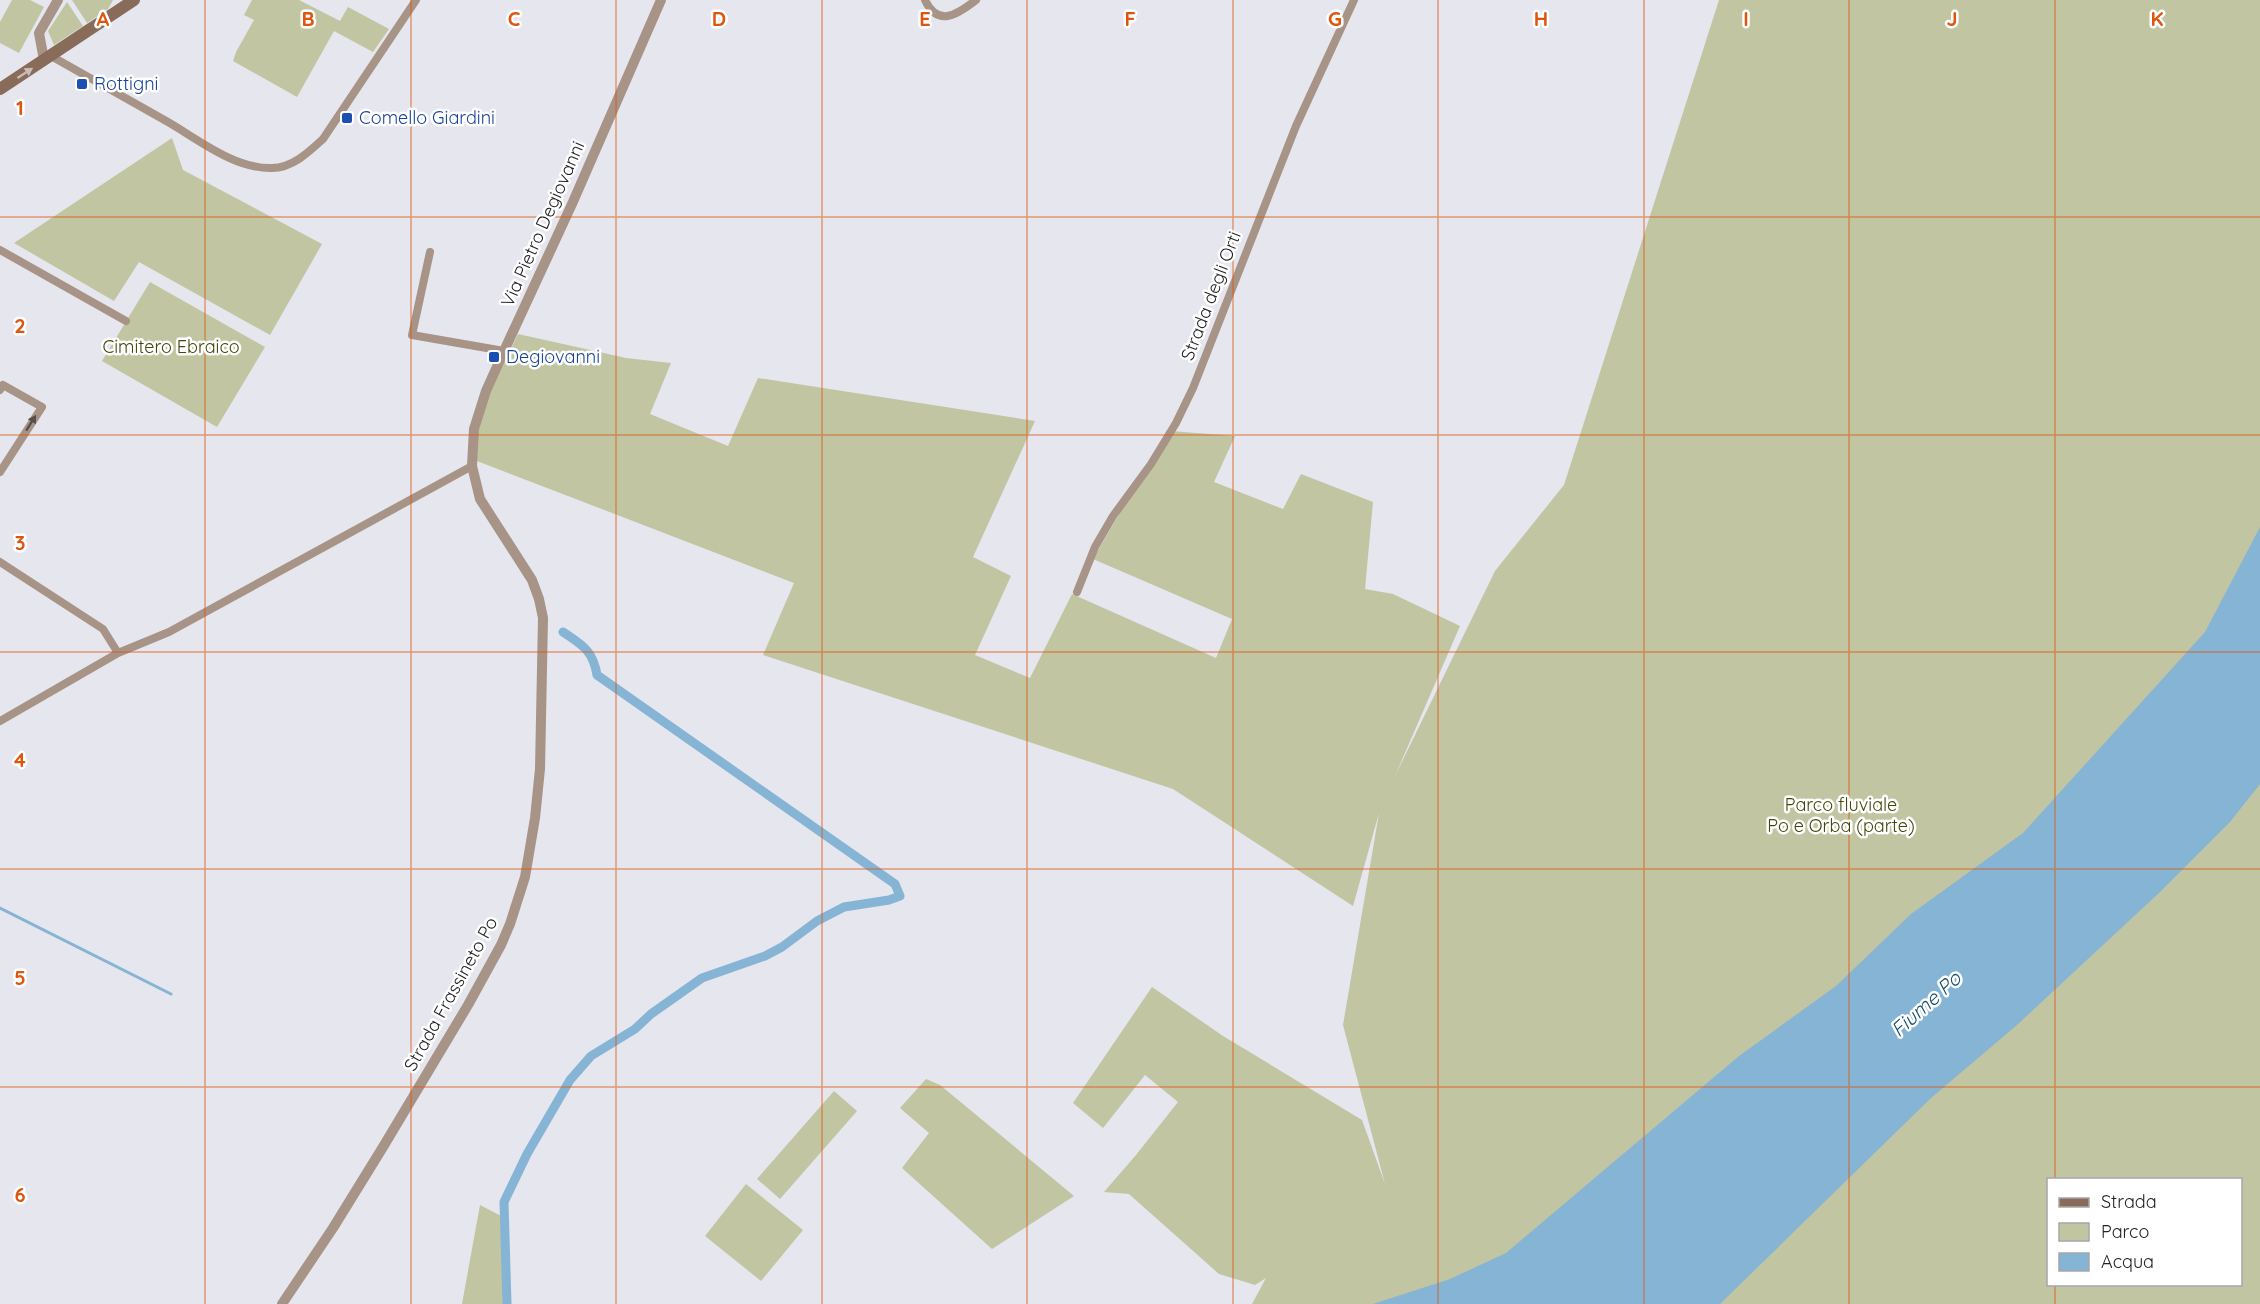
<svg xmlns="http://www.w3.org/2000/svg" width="2260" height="1304" font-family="Quicksand,sans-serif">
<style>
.green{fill:#c1c5a2;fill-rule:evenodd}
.water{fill:#86b4d5}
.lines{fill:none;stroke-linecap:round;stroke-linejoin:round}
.stream{stroke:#86b4d5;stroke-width:3}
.canal{stroke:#86b4d5;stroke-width:9}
.minor{stroke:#a89387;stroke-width:8}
.tertiary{stroke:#a89387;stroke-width:10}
.secondary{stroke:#896b5a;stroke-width:12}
.oneway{fill:#cabcb5}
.oneway2{fill:#584f4c}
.grid{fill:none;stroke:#de560d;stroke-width:1.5;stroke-opacity:0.55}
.transit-dot{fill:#1a4fb4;stroke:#fff;stroke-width:2}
.labels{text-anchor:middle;stroke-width:5;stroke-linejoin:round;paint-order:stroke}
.transit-label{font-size:18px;fill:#164399;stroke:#fff;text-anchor:start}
.street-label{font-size:18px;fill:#222225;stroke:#fff}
.park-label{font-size:18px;fill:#44470a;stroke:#fff}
.water-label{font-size:20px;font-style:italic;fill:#174d6e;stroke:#fff}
.grid-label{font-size:20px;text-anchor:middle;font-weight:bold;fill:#de560d;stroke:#fff;stroke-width:5;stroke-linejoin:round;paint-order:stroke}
</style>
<rect width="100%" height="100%" fill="#e5e6ee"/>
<!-- green -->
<path class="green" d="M12,0H30L44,7L19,53L0,43V22Z
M72,0H113L108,9L87,23Z
M252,0H299L340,21L348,7L389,29L373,52L334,31L297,97L233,61L236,52L254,20L244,15Z
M1719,0H2260V1304H1252L1266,1278L1255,1285L1219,1274L1129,1194L1104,1192L1136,1155L1178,1102L1145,1075L1103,1128L1073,1103L1152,987L1223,1036L1362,1120L1385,1184L1343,1025L1379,813L1353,906L1173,789L763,655L794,583L477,461L478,432L490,392L518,334L626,358L671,363L650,414L728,446L758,378L1035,421L973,557L1011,576L975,655L1030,678L1072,594L1216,658L1232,619L1093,559L1136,485L1171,431L1235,436L1214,482L1283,509L1301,474L1373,502L1365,589L1393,594L1460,626L1395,776L1495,571L1564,485ZM2048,1180H2240V1284H2048Z
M67,2L83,26L54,45L48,31Z
M172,138L183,170L322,244L270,335L139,262L114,301L14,243Z
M150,282L265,347L217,427L102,361Z
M926,1079L940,1085L1074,1196L992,1249L902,1168L929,1133L900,1108Z
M834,1091L857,1111L780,1199L757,1179Z
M746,1184L803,1230L761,1281L705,1236Z
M480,1205L503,1217L509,1304H462Z"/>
<!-- water -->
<path class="water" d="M2260,527V784L2230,822L2159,893L2017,1025L1931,1098L1720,1304H1373L1450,1279L1506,1253L1739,1056L1836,986L1911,914L2023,833L2205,632Z"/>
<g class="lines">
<!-- stream -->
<path class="stream" d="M0,908L171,994"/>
<!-- canal -->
<path class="canal" d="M507,1304L504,1202L527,1154L570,1080L591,1056L635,1029L651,1014L702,978L765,956L782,947L817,921L844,907L889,900L900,896L895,884L597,675C593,650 582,645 563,632"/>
<!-- minor -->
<path class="minor" d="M925,0C938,28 958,14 976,0
M51,56C90,78 129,100 168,122C199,140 235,169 272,168C292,168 309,152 323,139L416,0
M0,250L126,321
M430,252L412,335L504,351
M0,390L3,385L42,407L0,472
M0,562L103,629L118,653
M1077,592L1095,547L1113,516L1151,464L1176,423L1193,388L1296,126L1354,0
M0,721L118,653L169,632L472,466"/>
<!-- tertiary -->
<path class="tertiary" d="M44,60L39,33L58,0
M282,1304L333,1228L383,1147L468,1005L501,945L510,924L525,877L535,818L540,769L543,618L539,599L532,580L480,499L472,466L474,429L486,391L504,351L572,204L661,0"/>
<!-- secondary -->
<path class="secondary" d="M0,89L134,0"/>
</g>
<!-- one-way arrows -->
<defs><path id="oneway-solid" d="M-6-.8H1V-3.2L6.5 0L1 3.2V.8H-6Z" transform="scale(1.5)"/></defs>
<use class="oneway" href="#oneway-solid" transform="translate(25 73) rotate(-33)"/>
<use class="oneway2" href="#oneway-solid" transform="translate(31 423) rotate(-58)"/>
<!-- grid -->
<path class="grid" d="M205,0V1304M411,0V1304M616,0V1304M822,0V1304M1027,0V1304M1233,0V1304M1438,0V1304M1644,0V1304M1849,0V1304M2055,0V1180M0,217H2260M0,435H2260M0,652H2260M0,869H2260M0,1087H2260M2055,1284V1304"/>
<!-- markers -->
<g class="transit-dot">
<rect x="76" y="78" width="12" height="12" rx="3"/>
<rect x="341" y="112" width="12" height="12" rx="3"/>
<rect x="488" y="351" width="12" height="12" rx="3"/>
</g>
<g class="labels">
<!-- transit labels -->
<g class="transit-label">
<text x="94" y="90">Rottigni</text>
<text x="359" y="124">Comello Giardini</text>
<text x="506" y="363">Degiovanni</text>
</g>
<!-- street labels -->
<g class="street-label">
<text transform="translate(543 224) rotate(-66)" y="6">Via Pietro Degiovanni</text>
<text transform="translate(1211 296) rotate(-69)" y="6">Strada degli Orti</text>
<text transform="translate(451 994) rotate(-61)" y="6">Strada Frassineto Po</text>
</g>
<!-- park labels -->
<g class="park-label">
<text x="171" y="353">Cimitero Ebraico</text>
<text x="1841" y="811">Parco fluviale<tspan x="1841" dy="21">Po e Orba (parte)</tspan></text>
</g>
<!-- water labels -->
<g class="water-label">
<text transform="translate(1926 1004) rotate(-42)" y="7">Fiume Po</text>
</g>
</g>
<g class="grid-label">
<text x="103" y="26">A</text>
<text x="308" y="26">B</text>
<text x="514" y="26">C</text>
<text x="719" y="26">D</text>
<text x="925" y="26">E</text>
<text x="1130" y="26">F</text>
<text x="1335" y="26">G</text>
<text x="1541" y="26">H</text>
<text x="1746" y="26">I</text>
<text x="1952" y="26">J</text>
<text x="2157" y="26">K</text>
<text x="20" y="115">1</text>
<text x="20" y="333">2</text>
<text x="20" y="550">3</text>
<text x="20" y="767">4</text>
<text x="20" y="985">5</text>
<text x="20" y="1202">6</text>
</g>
<!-- legend -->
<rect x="2047" y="1178" width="195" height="108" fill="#ffffff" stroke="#a7a7a8" stroke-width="1.5"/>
<rect x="2059" y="1198" width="30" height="9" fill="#896b5a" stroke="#a7a7a8" stroke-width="1.5"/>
<text x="2101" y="1208" font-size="18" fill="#222225">Strada</text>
<rect x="2059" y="1223" width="30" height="18" fill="#c1c5a2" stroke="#a7a7a8" stroke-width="1.5"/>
<text x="2101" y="1238" font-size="18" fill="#222225">Parco</text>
<rect x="2059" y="1253" width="30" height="18" fill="#86b4d5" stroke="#a7a7a8" stroke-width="1.5"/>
<text x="2101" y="1268" font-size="18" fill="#222225">Acqua</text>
</svg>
